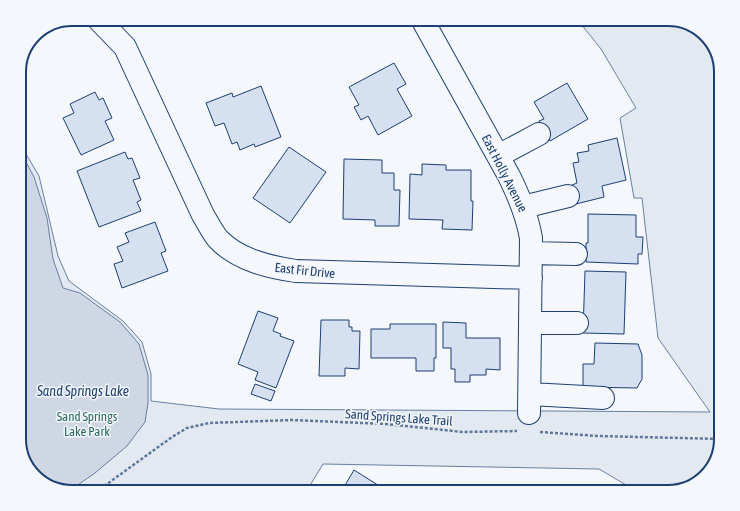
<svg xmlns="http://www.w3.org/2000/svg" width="740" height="511" font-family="'Asap Condensed',sans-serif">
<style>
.green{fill:#e3e9f0;stroke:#687fa3}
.water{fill:#cfd7e4;stroke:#687fa3}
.building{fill:#d5e0f0;stroke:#1d3f73}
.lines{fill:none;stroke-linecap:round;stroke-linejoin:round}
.minor-casing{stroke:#1d3f73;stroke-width:24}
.path{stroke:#5e769c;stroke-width:2.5;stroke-dasharray:3 2;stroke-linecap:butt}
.minor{stroke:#f4f7fb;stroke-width:22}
.labels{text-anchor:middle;stroke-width:3;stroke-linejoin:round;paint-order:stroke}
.street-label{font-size:13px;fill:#1d3f73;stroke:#f4f7fb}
.park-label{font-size:13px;fill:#2c6c60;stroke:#f4f7fb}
.water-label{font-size:14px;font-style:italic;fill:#1d3f73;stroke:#f4f7fb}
.rim{fill:none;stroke:#1d3f73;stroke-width:2}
</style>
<rect width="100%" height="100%" fill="#f4f7fb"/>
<!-- green -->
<path class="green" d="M577,19H668L698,28L715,48L721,72V439L712,469L694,485L668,492H638L599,469L323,464L306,492H72L42,483L26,465L19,442V142L39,176L58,256L69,281L123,321L142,342L151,374V401L219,409L710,412L658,338L642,198H634L620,118L636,108L601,49Z"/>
<!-- water -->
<path class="water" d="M19,149L34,177L47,218L53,259L63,288L80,293L120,322L139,344L148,375V403L145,422L127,446L95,473L69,491L42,483L26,465L19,442Z"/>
<!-- building -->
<path class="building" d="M394,63L406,84L397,89L412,116L378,135L368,116L361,120L354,107L359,105L349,87Z
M567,83L588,119L550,141L539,121L544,119L534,102Z
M261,86L281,137L255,147L254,144L240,150L237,142L232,144L224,123L215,126L206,103L232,93L233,97Z
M95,92L99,100L103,98L112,118L105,121L114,140L81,155L63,118L74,113L70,104Z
M617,138L626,180L602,186L604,197L576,204L572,185L577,183L573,163L579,162L577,153L589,151L588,145Z
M289,147L326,172L290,223L253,198Z
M125,152L128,159L132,158L140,178L133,180L141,200L137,202L141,211L99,227L77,171Z
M344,159L382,160V173H394V190H400L399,226H375V220L343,219Z
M422,164L446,165V170H471V201H473L472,230L442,229L443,220L409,219L410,174L422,175Z
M588,214L636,215V237H643L642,254H638V264L586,262V243H588Z
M155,222L166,251L161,253L168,271L122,288L114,264L123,261L117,247L129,242L125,233Z
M585,271L626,272L624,334L583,333Z
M258,311L278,318L273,331L281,334L280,336L294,341L276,388L255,380L258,372L238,364Z
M321,320H349V327H352V331H360L359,369L345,368V376H319Z
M443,322L466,323V338H500V370L486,369V375H470V382H455V369H451V348H443Z
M390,324H436V358H434V371H416V358H371V329H390Z
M595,343L638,344L642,355V379L637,388L583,387V364H594Z
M255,384L275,391L271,401L251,394Z
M354,470L389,492H341Z"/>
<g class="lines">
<defs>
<path id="minor" d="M98,19L125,47L203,215C208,223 212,232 218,239C238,260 269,267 296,271L531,278
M422,19L509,176C519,196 527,215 531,238L529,413
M498,156L539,134
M523,207L568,196
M531,253L576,254
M531,323H577
M530,394L603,398"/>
</defs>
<!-- minor casing -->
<use href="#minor" class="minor-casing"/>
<!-- path -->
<path class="path" d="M540,432L598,436L721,439
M96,492L172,437L187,428L209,423L292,420L386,424L463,432L517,431"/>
<!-- minor -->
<use href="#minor" class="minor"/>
</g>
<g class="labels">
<!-- street labels -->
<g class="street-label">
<text transform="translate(505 173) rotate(63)" y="5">East Holly Avenue</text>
<text transform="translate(305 270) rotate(6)" y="5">East Fir Drive</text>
<text transform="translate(399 417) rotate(4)" y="5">Sand Springs Lake Trail</text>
</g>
<!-- park labels -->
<g class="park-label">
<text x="87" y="421">Sand Springs<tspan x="87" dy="15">Lake Park</tspan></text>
</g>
<!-- water labels -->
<g class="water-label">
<text x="83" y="396">Sand Springs Lake</text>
</g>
</g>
<!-- crop -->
<path d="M0 0H740V511H0ZM72 26H668A46 46 0 0 1 714 72V439A46 46 0 0 1 668 485H72A46 46 0 0 1 26 439V72A46 46 0 0 1 72 26Z" fill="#f4f7fb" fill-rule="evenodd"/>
<path class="rim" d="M72 26H668A46 46 0 0 1 714 72V439A46 46 0 0 1 668 485H72A46 46 0 0 1 26 439V72A46 46 0 0 1 72 26Z"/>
</svg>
